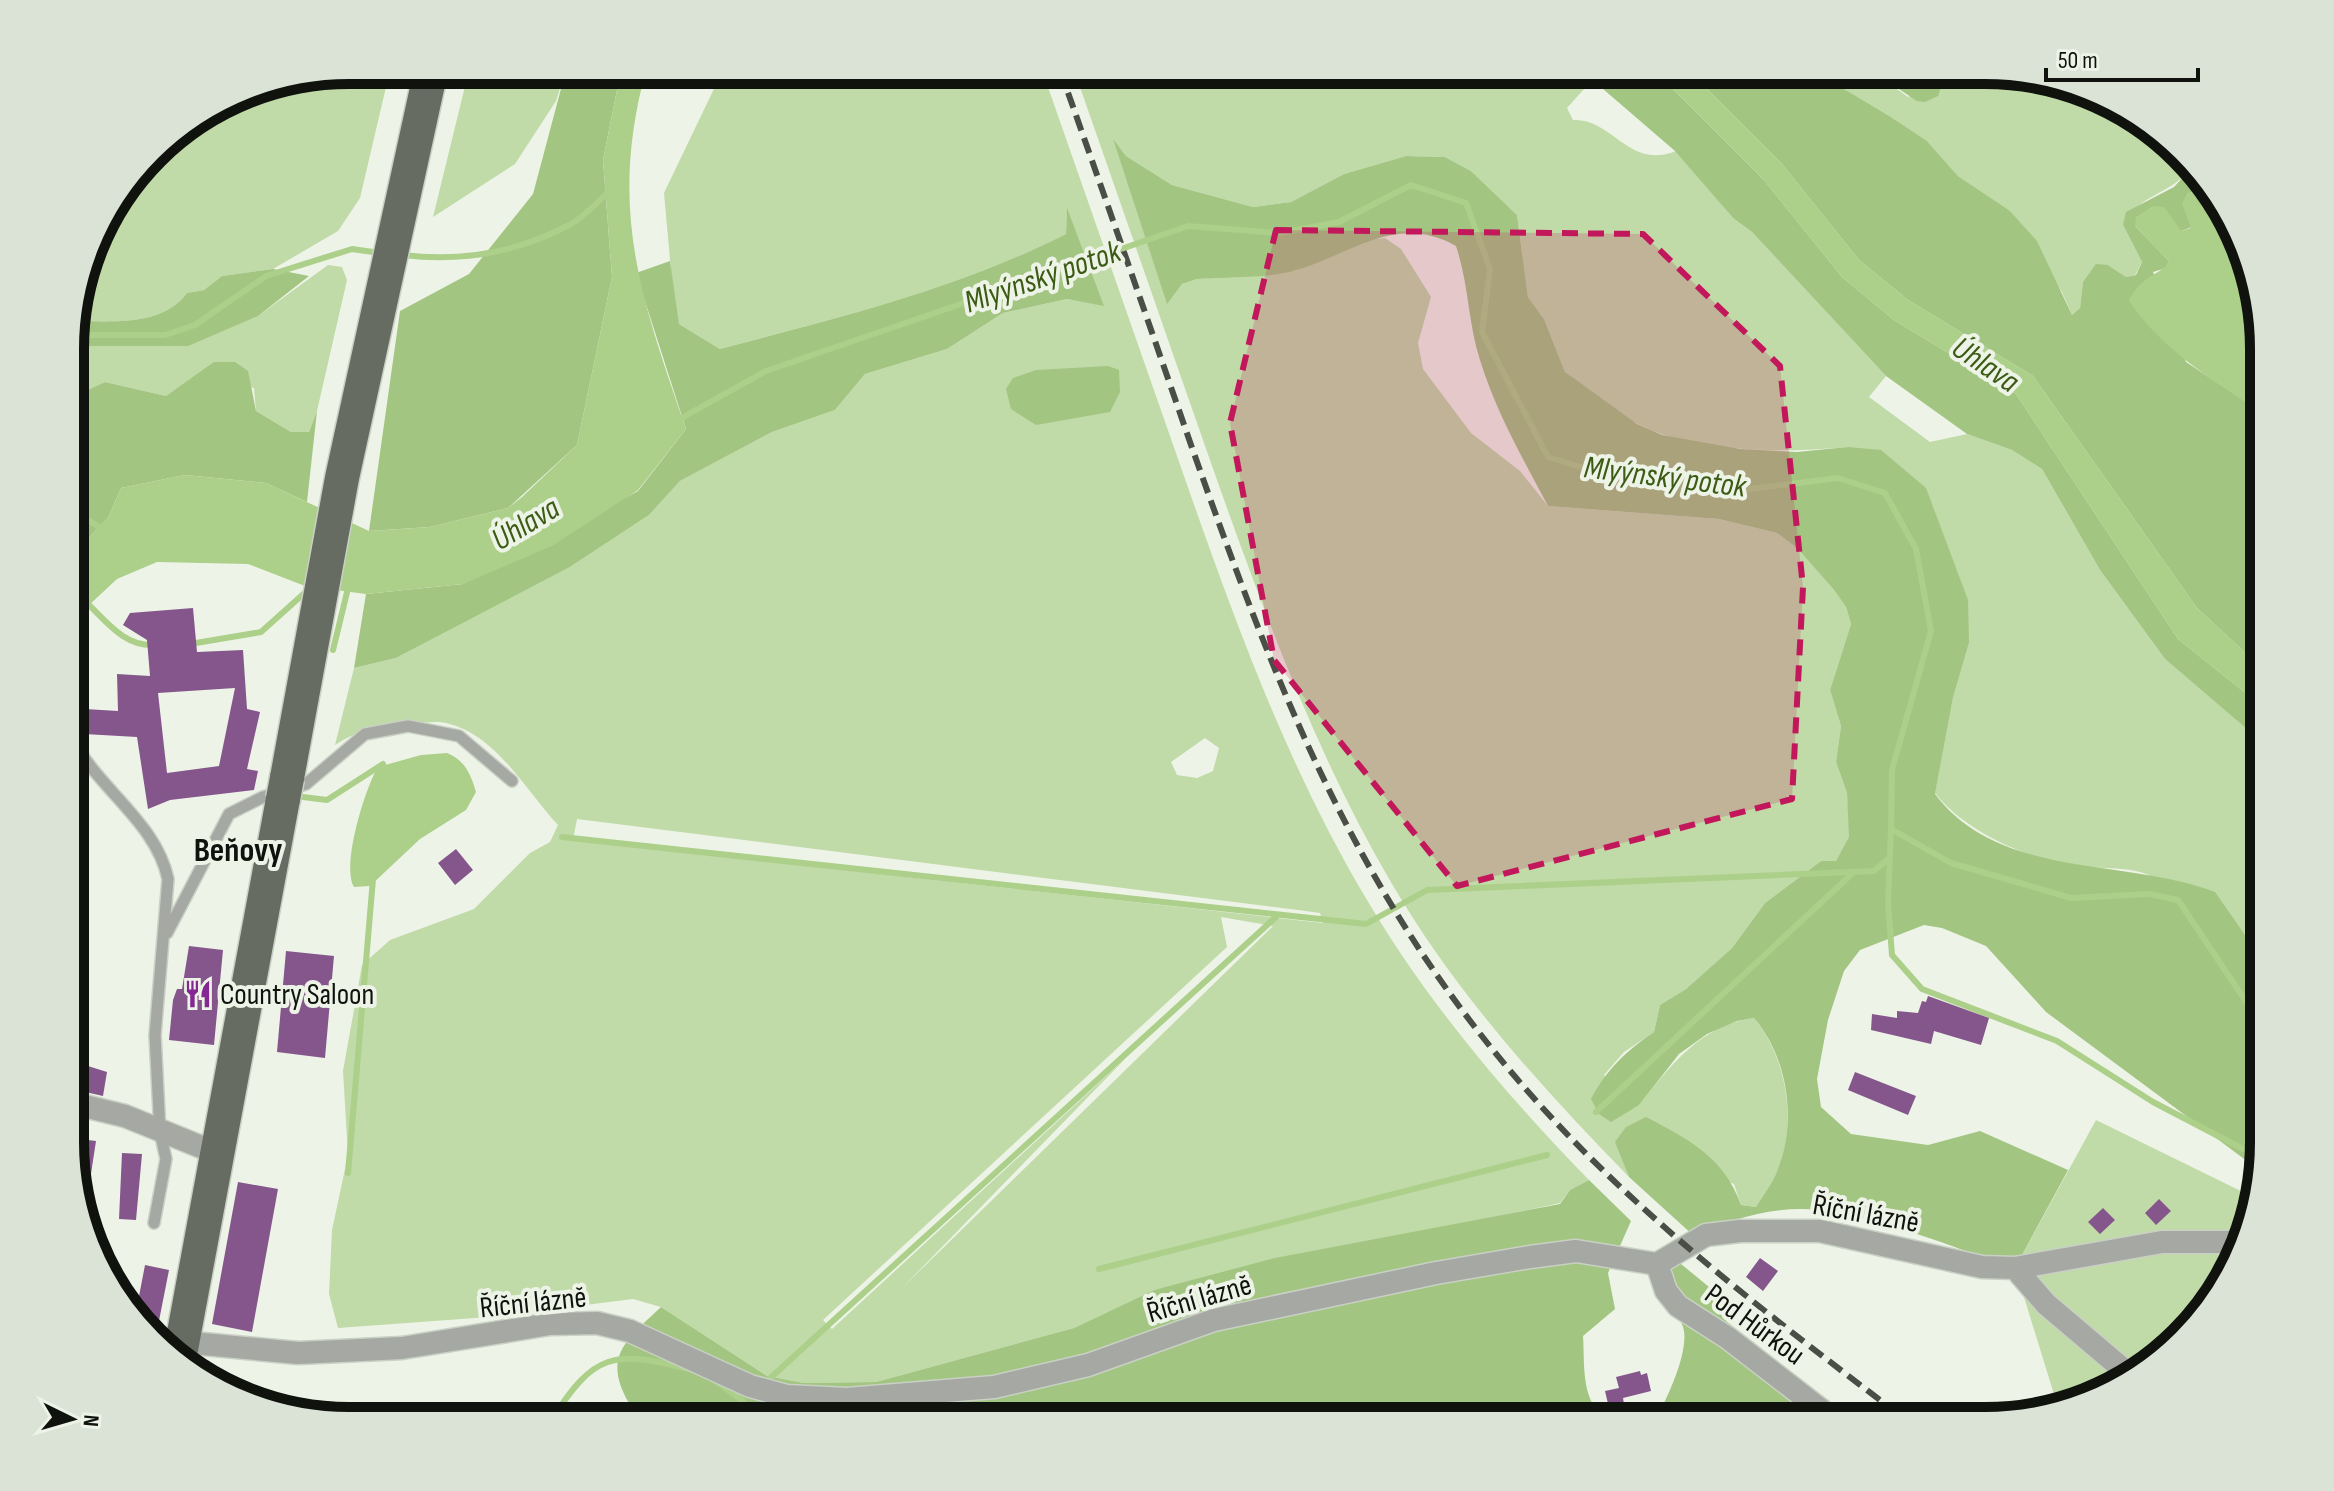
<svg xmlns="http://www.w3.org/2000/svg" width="2334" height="1491" font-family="'Sofia Sans Condensed',sans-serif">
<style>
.green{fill:#c0daa8;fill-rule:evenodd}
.forest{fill:#a3c582}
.water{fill:#accf8a}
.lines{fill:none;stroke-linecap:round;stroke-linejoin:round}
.stream{stroke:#accf8a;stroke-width:6}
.building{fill:#85568c;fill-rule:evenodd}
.lane-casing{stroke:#c9d0c4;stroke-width:14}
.street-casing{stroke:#c9d0c4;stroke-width:25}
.primary-casing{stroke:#c9d0c4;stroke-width:37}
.lane{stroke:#a5a8a3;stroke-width:11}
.street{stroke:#a5a8a3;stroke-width:22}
.primary{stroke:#676c62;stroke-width:34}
.rail{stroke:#4a4e47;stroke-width:6;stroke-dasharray:16 8;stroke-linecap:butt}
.primary-bridge-casing{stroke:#c9d0c4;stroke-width:37;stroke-linecap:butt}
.primary-bridge{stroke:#676c62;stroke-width:34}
.marked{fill:#c2185b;fill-opacity:0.2;stroke:#c2185b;stroke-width:6;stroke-dasharray:16 10;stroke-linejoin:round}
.labels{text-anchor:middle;stroke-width:8;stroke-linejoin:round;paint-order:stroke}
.poi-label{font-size:30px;fill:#0f120d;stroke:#edf4e7;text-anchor:start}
.street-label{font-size:30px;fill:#0f120d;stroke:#edf4e7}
.water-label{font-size:32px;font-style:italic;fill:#3c5b14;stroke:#edf4e7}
.quarter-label{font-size:34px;font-weight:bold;fill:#0f120d;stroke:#edf4e7}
.rim{fill:none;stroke:#0f120d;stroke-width:10}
</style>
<rect width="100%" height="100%" fill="#edf4e7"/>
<!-- green -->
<path class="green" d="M349,70H390L360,198L338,231L273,269L222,276L204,290L187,293C162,327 111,321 72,321L99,225L165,139L242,91Z
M469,70H566L556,101L515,164L433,217Z
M723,70H1042C1087,199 1132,327 1177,456C1230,608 1284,761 1367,900C1428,1003 1506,1095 1589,1180L1570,1190L1560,1203L1154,1290L1074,1328L876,1382L804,1383L767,1376L661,1307L633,1299L489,1317L338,1328L329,1294L332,1230L348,1155L343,1071L362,965L390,940L474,909L530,853L550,842L558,825C526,791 496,734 446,723C437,721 425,723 415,723C383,722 362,728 335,745L354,668L396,658L570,567L649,515L680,481L772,432L835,410L865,374L947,349L1003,313L1067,299L1103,305L1067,211L1066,234C957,289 838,318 720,349L679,324L674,304L664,193ZM1205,738L1219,748L1213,771L1197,778L1177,775L1171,762ZM577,819L1298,910L1320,913L1323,923L573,840ZM1221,917L1273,926L902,1288L1126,1058L832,1329L823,1320L1227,947Z
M1074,70H1581L1593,79L1567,108L1573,120C1613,118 1628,170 1676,151L1733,218L1752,232L1886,376L1869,397L1930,442L1967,434L2012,450L2042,469L2100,570L2165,659L2263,743V961C2248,943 2167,881 2146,874C2125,866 2095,869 2073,866C2027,859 1963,830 1935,793L1953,698L1969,643L1848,447C1788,453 1694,453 1640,425C1616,414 1594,394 1573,379L1565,372L1544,319L1528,297L1517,215L1471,171L1445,157L1406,156L1344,174L1291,202L1253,207L1172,185L1126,156L1114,141L1167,303L1182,284L1197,279L1295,271L1369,240L1385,238L1401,249L1431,297L1418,343L1423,369L1471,433L1520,471L1548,506L1719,519L1777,533L1797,548L1834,590L1846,607L1851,624L1830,690L1841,726L1836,762L1847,793L1850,837L1836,861H1821L1765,903L1732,948L1686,989L1660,1005L1654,1032L1624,1052L1604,1075L1639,1105C1671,1065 1701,1025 1754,1018C1787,1058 1797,1121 1778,1170C1773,1183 1763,1195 1756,1207L1741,1205L1734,1184L1616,1142L1629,1177C1541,1087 1456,993 1392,884C1314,751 1262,607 1211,463C1165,332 1120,201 1074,70Z
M1812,70H1870L1908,97L1943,81L1937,70H1986L2058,80L2114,105L2119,121L2153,131L2190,170C2164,198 2142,192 2123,225L2142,262L2135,275L2126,277L2108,265L2083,282L2080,308L2072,315L2062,292L2009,210L1958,176L1927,141Z
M328,265L342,267L347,280L317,411L309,432H291L256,411L254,388L194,377L166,396L105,382L72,397V346L258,316Z
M2096,1120L2251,1196L2217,1297L2124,1384L2057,1404L2015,1268Z"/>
<!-- forest -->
<path class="forest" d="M566,70H621L603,160L612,277L577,445L508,508L430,527L369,531L400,311L469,274L533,194Z
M1581,70H1654L1764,180L1842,277L1894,320L2016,394L2178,639L2263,707V743L2165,659L2100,570L2042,469L2012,450L1967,434L1886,376L1752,232L1733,218L1675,151Z
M1688,70H1812L1889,116L1927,141L1958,176L2009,210L2037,241L2072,315L2080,308L2083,282L2096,264L2108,265L2126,277L2136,275L2142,262L2123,225L2126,212L2174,187L2190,170L2206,187L2187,194L2192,227L2181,231L2135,226L2169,261L2166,268L2153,272L2186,362L2263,413V669L2197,608L2033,376L1908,300L1859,260L1782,164Z
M1870,70H1937L1943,81L1938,96L1925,102L1917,101Z
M2114,106L2140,117L2153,131L2119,121Z
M1113,139L1126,156L1172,185L1253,207L1291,202L1344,174L1406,156L1445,157L1471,171L1517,215L1528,297L1544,319L1565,372L1637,424L1662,435L1740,449L1797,452L1848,447L1881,450L1926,488L1968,600L1969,643L1953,698L1935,794C2000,880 2124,857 2215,892L2263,961V1134L2251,1164L2046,1012L1986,946L1942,928L1924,925L1860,950L1844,971L1828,1020L1817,1079L1821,1107L1851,1134L1928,1145L1980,1131L2068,1170L2015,1268C1956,1249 1860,1208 1801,1209C1764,1209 1726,1221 1694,1236L1629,1177L1615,1142L1626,1127L1646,1117C1688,1139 1724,1157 1741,1205L1756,1207C1763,1195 1773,1183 1778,1169C1797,1120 1788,1058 1754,1018L1737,1021L1707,1034L1679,1054L1639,1105L1611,1122L1599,1114L1591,1099C1607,1069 1626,1051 1654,1032L1660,1005L1686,989L1732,948L1765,903L1821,861H1836L1849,837L1847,793L1836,762L1841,726L1830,690L1851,624L1846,607L1834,590L1797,548L1777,533L1719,519L1548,506C1523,459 1496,412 1480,360C1468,323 1469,285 1456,246C1397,213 1353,253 1297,270C1266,279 1229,276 1197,279L1182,284L1167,304Z
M1067,208L1104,306L1067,299L1003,313L947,349L865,374L835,410L772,432L680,481L649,515L570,567L396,658L354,668L366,594L463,584L638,491L686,429L636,273L670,261L679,324L720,349C838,318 957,289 1066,234Z
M273,269L309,276L258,316L188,346H72V321C111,321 162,327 187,293L204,290L222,276Z
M214,362H235L248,371L256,411L291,432H309L317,411L307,502L266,483L185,475L121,488L108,518L72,555V397L105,382L166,396Z
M1108,366L1119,370L1120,392L1110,412L1036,425L1011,409L1006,389L1013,378L1036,370Z
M1589,1180L1631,1221L1608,1273L1615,1309L1583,1336C1585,1365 1580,1404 1609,1421H684L654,1408L633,1410C600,1358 624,1342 661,1307L767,1376L804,1383L876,1382L1074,1328L1154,1290L1275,1258L1560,1204L1570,1190Z
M1675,1259L1720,1296L1726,1321L1854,1420L1639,1421L1659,1413C1669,1394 1690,1349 1683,1327C1679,1314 1667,1300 1660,1288Z"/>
<!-- water -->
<path class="water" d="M621,70H646C608,210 641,297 686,429L638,490L552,546L463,584L366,594L305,586L248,564L157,562L117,579L87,607L72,612V555L108,518L121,488L185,475L266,483L369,531L430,527L508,508L522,497L577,445L612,277L603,160Z
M1654,70H1688L1782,164L1859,260L1908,300L2033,376L2197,608L2263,669V707L2178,639L2016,394L1894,320L1842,277L1764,180Z
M2206,187L2226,209L2263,330V413C2214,381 2163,351 2129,301C2141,274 2163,275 2169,261L2135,226L2136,217L2153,206L2164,207L2181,231L2191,228L2182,203L2187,194Z
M447,753C465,760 471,775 476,792L466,810L420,839L370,886L354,887C341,866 365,788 378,767L421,755Z"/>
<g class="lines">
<!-- stream -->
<path class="stream" d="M403,255C461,262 519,252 571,224C585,216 597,202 609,192
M72,335H165L195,325L266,276L352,249L380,253
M676,421L766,371L1188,226L1280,233L1339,222L1411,185L1466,203L1490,269L1482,332L1548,457L1604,474H1651L1749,489L1838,478L1885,493L1916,549L1931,631L1892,770L1891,829L1951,863L2071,898L2149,894L2178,900L2263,1027
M72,509L106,532
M86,602C106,621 124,647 155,645
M190,644L261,632L309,589
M333,650L349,584
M295,796L327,800L383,764
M1891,829L1888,904L1892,955L1922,989L2057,1041L2153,1102L2243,1149L2263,1153
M562,837L1366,924L1427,890L1874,871L1889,858
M1596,1112L1854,872
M348,1173L373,879
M1099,1269L1547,1155
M714,1380L743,1401
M767,1381L1276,917
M551,1421C594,1352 614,1350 689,1369"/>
</g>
<!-- building -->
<path class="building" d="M193,608L197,652L243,650L247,709L260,712L247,769L258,771L254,790L170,800L148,809L137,737L84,734L85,709L118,711L117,674L150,676L147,640L123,625L130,613ZM235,688L219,766L167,773L158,693Z
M456,849L473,870L455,885L438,863Z
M189,946L223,950L214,1045L169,1040L173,1000L177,989H182Z
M286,951L334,956L325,1058L277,1052Z
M1928,996L1989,1018L1981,1045L1934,1031L1931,1044L1871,1030L1872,1014L1897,1018V1011L1918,1013L1922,1001L1926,1002Z
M72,1061L107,1072L103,1096L72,1089Z
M1855,1072L1916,1096L1908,1115L1848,1090Z
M72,1138L96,1141L85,1213L72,1178Z
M122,1153L142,1154L136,1220L119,1219Z
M238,1182L278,1189L252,1332L212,1324Z
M2159,1199L2171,1211L2156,1225L2145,1213Z
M2103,1208L2115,1220L2100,1234L2088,1222Z
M1760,1258L1778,1271L1763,1291L1746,1277Z
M145,1265L169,1270L156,1336L142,1322L144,1314L136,1312Z
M1640,1371L1641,1375L1647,1373L1651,1391L1623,1398L1624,1404L1609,1408L1605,1391L1619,1388L1616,1377Z"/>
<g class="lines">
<defs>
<path id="lane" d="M72,738C98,789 156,822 168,879L155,1035L160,1132L166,1159L154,1223
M167,933L229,814L263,797L306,784L365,734L408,726L459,736L512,781"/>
<path id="street" d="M72,1103L125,1116L216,1153
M1657,1264L1666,1291L1678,1306L1728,1338L1834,1420
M2015,1268L2046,1304L2132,1377
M182,1342L298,1353L402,1348L550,1324L597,1323L630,1331L750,1386L787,1396L847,1399L994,1387L1088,1365L1214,1320L1436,1273L1530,1257L1576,1251L1657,1264L1706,1235L1740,1231H1820L1982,1267L2015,1268L2162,1242H2236"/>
<path id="primary" d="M287,778L342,478L431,70
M179,1360L283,799"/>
</defs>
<!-- lane casing -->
<use href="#lane" class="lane-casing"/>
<!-- street casing -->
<use href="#street" class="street-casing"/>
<!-- primary casing -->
<use href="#primary" class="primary-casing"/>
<!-- lane -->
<use href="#lane" class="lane"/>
<!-- street -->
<use href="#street" class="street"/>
<!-- primary -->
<use href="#primary" class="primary"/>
<!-- rail -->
<path class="rail" d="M1060,70C1104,194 1147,318 1190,442C1278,692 1359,905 1540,1105C1649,1226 1778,1322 1906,1420"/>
<defs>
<path id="primary-bridge" d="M283,799L287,778"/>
</defs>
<!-- primary-bridge casing -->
<use href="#primary-bridge" class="primary-bridge-casing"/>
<!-- primary-bridge -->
<use href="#primary-bridge" class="primary-bridge"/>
</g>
<!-- marked area -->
<path class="marked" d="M1276,230L1643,234L1780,366L1803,587L1792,799L1457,886L1274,660L1230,423Z"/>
<!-- icons -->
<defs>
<symbol id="restaurant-bare" viewBox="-9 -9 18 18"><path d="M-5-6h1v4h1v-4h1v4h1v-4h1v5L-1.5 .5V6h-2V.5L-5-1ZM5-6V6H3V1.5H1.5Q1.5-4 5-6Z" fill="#842792" stroke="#edf4e7" stroke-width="2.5" paint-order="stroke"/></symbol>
</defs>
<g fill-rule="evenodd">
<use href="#restaurant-bare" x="178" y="974" width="40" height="40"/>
</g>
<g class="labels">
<!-- poi labels -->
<g class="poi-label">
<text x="220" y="1004">Country Saloon</text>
</g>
<!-- street labels -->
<g class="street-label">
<text transform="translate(1866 1213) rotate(10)" y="10">Říční lázně</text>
<text transform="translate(1199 1298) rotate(-16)" y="10">Říční lázně</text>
<text transform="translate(533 1302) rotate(-6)" y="10">Říční lázně</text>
<text transform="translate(1755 1324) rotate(36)" y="10">Pod Hůrkou</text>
</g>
<!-- water labels -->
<g class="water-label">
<text transform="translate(1042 276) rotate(-19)" y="11">Mlyýnský potok</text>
<text transform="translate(1986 364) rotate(34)" y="11">Úhlava</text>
<text transform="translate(1665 476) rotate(7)" y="11">Mlyýnský potok</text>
<text transform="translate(525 523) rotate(-31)" y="11">Úhlava</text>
</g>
<!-- quarter labels -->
<g class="quarter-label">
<text x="238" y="861">Beňovy</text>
</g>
</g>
<!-- crop -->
<path d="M0 0H2334V1491H0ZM349 84H1985A265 265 0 0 1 2250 349V1142A265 265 0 0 1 1985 1407H349A265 265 0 0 1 84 1142V349A265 265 0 0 1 349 84Z" fill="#dbe2d6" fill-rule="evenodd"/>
<path class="rim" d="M349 84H1985A265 265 0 0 1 2250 349V1142A265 265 0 0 1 1985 1407H349A265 265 0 0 1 84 1142V349A265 265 0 0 1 349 84Z"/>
<!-- north arrow -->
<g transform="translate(72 1419) rotate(95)" stroke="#edf4e7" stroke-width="6" paint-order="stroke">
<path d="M0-6L14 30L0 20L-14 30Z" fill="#0f120d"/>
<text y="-12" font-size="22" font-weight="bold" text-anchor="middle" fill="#0f120d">N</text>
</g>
<!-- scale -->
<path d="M2046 68v12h152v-12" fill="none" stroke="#0f120d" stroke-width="4"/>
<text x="2058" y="68" font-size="24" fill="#0f120d" stroke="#edf4e7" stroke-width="6" paint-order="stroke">50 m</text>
</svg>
